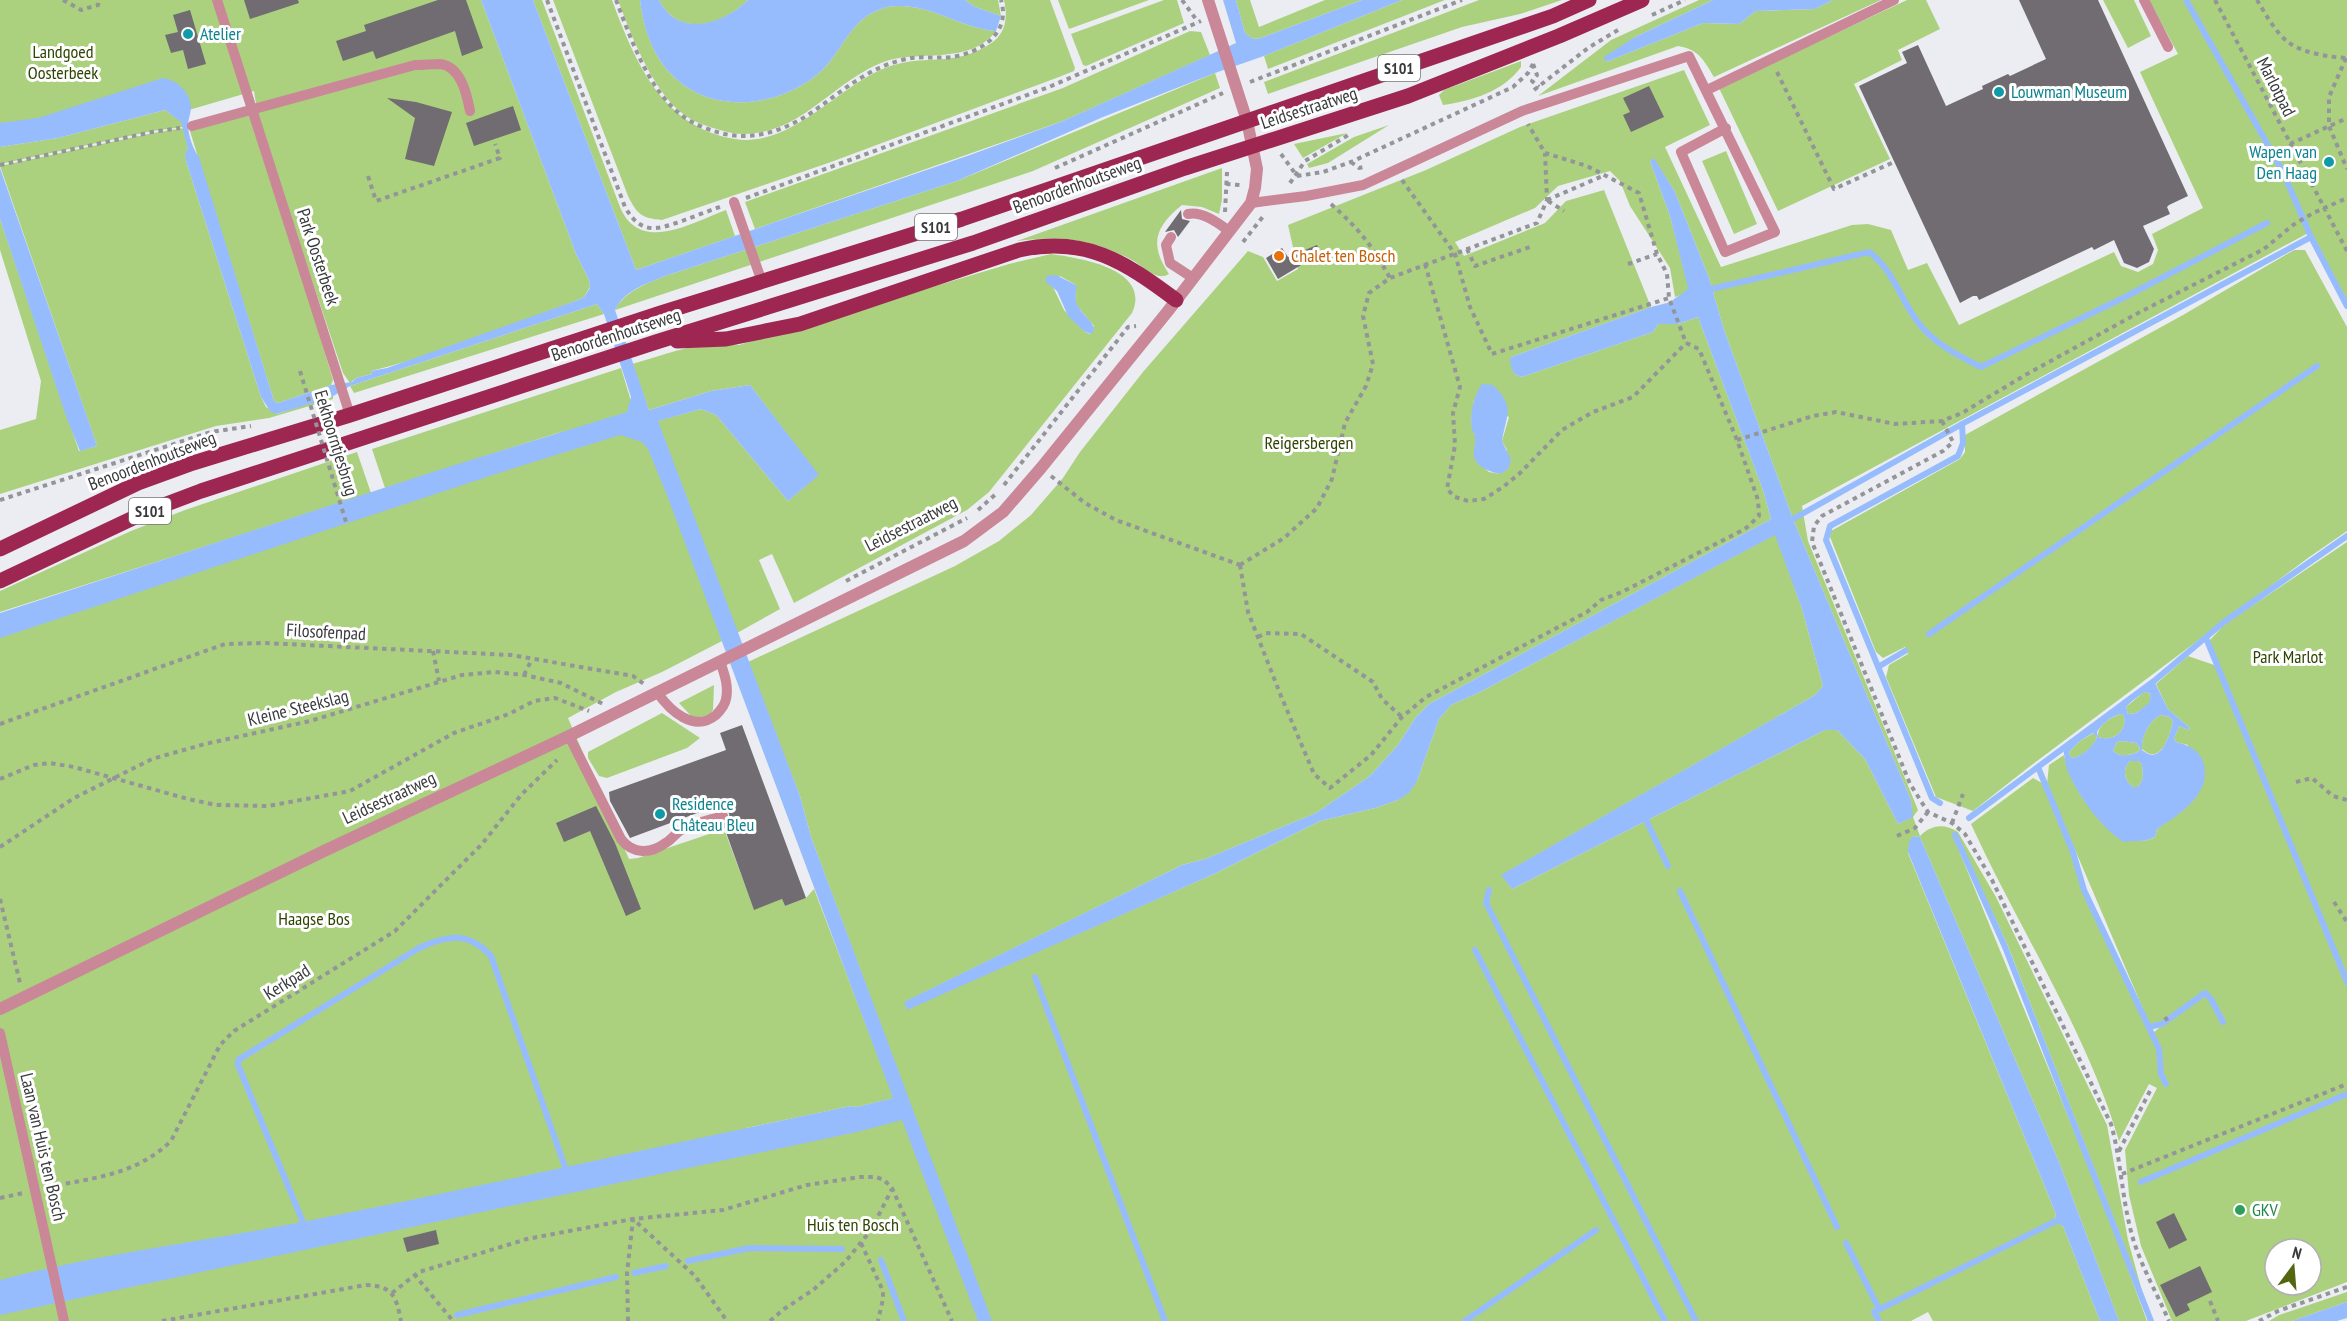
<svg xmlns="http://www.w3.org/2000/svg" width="2347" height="1321" font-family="'PT Sans Narrow',sans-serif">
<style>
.green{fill:#abd17e;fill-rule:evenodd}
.water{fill:#97bcfd;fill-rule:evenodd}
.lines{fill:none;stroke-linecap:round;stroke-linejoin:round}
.stream{stroke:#97bcfd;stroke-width:6}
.building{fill:#706c71}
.path{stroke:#939599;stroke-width:4;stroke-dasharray:4.5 4.5;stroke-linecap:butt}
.service{stroke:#ca8797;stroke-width:10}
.minor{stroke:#ca8797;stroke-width:12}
.primary{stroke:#9e2752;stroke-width:15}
.path-bridge{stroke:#939599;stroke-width:4;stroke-dasharray:4.5 4.5;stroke-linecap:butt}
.culture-dot{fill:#0f9aa8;stroke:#fff;stroke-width:2}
.food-dot{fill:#e8710a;stroke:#fff;stroke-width:2}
.leisure-dot{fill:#2e9e5b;stroke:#fff;stroke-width:2}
.labels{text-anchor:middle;stroke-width:6;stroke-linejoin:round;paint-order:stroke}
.shield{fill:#fff;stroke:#747576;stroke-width:1.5}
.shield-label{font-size:16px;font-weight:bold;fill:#393a3c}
.culture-label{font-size:18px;fill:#0d838f;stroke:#fff;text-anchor:start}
.park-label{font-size:18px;fill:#2d4501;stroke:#fff}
.street-label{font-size:18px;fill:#393a3c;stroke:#fff}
.food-label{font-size:18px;fill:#c56008;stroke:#fff;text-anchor:start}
.leisure-label{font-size:18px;fill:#27864d;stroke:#fff;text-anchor:start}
</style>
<rect width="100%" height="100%" fill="#ebedf3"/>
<!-- green -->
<path class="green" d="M0,0H481L576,254L589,280L590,287L584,297L578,300C510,325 441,354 371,371L372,374L356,378L350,383L343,373L259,122L254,91L182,112L174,92L0,134Z
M533,0H542L620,207C640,255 693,222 726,210L735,236L636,270Z
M553,0H612C635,62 662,127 735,139C791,148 837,87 885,68C922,53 954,68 990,44C1006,34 1008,17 1004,0H1050L1075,68L1074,71L1059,77L831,162L662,220C641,218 637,214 628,196Z
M618,0H640C643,25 652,55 671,74C709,114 772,108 813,78C843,57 846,18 887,7C926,0 958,28 996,31C968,67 918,48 881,63C847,77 822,105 790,122C768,133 744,138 720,130C709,127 696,123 686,116C654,95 631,35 618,0Z
M659,0H748C723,25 679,39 659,0Z
M965,0H998L1001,16L975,7Z
M1058,0H1149L1069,29Z
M1164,0H1177L1184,23L1086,66L1083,65L1071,34Z
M1236,0H1250L1259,27L1325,0H1362L1261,38L1253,39L1245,33Z
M1402,0H1445L1268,69L1264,56Z
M1479,0H1562L1520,14L1462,27L1268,94L1264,82Z
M1699,0H1713L1635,37L1606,62L1703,23L1739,24L1756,11L1815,9L1833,0H1881L1714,77C1704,60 1698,49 1678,46L1538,96L1611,40Z
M1907,0H1926L1940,29L1898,50L1902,60L1854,84L1890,159L1778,211L1719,88Z
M2103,0H2134L2151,36L2128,48Z
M2149,0H2347V300L2310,232L1802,506L1808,541L1918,810L1913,817L1920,836C1931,825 1944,823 1958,832L1996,897L2107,1125L2128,1240L2142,1291L2008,946L1957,835L1953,836L2102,1199L2147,1321H2119L2059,1162L1920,837L1913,836L1908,853L2056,1214L2054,1221L2063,1226L2100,1321H1933L1928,1312L1911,1321H0V628L567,430L385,488L372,449L621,368L631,401L642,405L722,641L662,672L616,692L568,718L629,859L638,858L724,829L754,909L782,899L785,906L806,898L814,889L894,1098L857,1107L851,1106L746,1128L913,1112L811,837L800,796L748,662L955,566L999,541L1031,515L1063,478L1080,452L1143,372L1248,251L1263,257L1277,281L1298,269L1288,225L1426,170L1520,127L1684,70L1710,125L1665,147L1721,267L1852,225L1868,224L1891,230L1908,270L1927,263L1959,325L2114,252L2121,266L2138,272L2153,264L2158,250L2152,234L2203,208L2140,72L2178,54ZM1654,159L1675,192L1709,278L1724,330L1793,519L1911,800L1912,817L1898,824L1865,759L1837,730H1825L1512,889L1502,875L1815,695L1823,686L1802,609L1776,534L1480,692L1451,705L1439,719L1417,781L1398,800L1375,808L1320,821L1214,874L907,1009L905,1002L1182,865L1205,859L1316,813L1370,776L1398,745L1416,717L1429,704L1771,519L1763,490L1698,317L1678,324H1658L1653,332L1522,377L1514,374L1511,357L1651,307L1604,190L1566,201L1545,223L1464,256L1455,242L1535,208L1558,186L1610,171L1620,181L1630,206L1670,268L1675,297L1684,294L1689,288L1670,216L1650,161ZM1474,400L1509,417L1502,441L1507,450L1500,474L1489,472L1476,461V440L1471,420Z
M1190,31L1201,32L1210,55L1063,121L755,229L745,202L1063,88Z
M1521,61V67C1504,91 1472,101 1443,105L1439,95L1444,90Z
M1215,73L1220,88L1033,171L615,310C625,291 646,284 665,276L957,181Z
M165,110L182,122L183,127L152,131L0,164V147L58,138Z
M253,110L333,380L331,385L278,403L274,401L189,128Z
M1389,125L1328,163L1309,168L1307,164L1354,137Z
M184,128L188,149L186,161L261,397L266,407L277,414L333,395V399L269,418L216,426L0,494V430L36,419L41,381L0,250V219L79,451L97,446L0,166L153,133Z
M1347,133L1303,158L1294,144Z
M1726,151L1757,224L1734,234L1702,161Z
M1222,168V200L1219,214L1202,207L1182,205C1155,227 1149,244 1169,274C1156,282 1143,266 1132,260C1091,239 1062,235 1017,241Z
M2294,250H2305L2347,327V531L2308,558L2029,767L1973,811L1936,797L1886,677L1889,665L1908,654L1905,647L1883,658L1876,652L1830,537L1831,531L1960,459L1965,452V435L2183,315Z
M1051,254C1080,258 1152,269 1132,313L989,492L967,510L794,603L772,554L759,560L780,609L737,633L657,421L701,409L716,415L788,501L818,475L750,385L711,391L649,410L632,364C667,354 702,339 739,345L1009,264ZM1060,276L1076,285L1075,301L1078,307L1094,326L1090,334L1085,332L1064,310L1053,287Z
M597,304L604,314L354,393L350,386Z
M357,452L371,493L0,612V591L131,531L185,510Z
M2347,542V979L2209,641L2225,624Z
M2188,656L2217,666L2347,984V1282L2246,1321H2172L2141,1246L2129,1195L2125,1150L2157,1088L2149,1084L2119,1141C2087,1032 2019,929 1971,824L2033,778L2042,783L2072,851L2083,892L2110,943L2150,1035L2154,1032L2187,1006L2152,1030L2047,784L2049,765L2064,755C2071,789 2096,820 2124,841C2136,840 2144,843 2155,837L2157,829L2188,806V745L2176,742L2174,739L2179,726L2188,730L2190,728L2168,709L2156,684ZM2275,1249H2311V1285H2275Z
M714,685L713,710L710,715L693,718L679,703Z
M2144,692L2151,694L2150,703L2136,713L2128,714L2126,707Z
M662,713L700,738L687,748L607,778L599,776L588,758V752Z
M2121,714L2124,716C2127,732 2113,742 2098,737C2097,725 2111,717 2121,714Z
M2160,715L2170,717L2173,722C2169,737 2161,766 2142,749C2141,736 2149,722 2160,715Z
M2094,733L2097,737C2093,748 2083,755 2073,758L2070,756L2069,752L2080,741Z
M2123,741L2136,743L2140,748L2139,751C2131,756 2120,757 2113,751L2117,742Z
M2130,761H2138L2142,764L2143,778L2138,787H2133C2124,781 2122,768 2130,761Z
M2347,1292V1302L2292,1321H2269L2279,1315Z"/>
<!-- water -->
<path class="water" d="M481,0H533L636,270L967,156L1063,121L1236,43L1223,0H1236L1245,33L1253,39L1261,38L1362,0H1402L1264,56L1215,73L1103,117L957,181L665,276C646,284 625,290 615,310L649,410L711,391L750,385L819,475L788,501L716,415L701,409L658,421L800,796L811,837L992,1321H978L902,1120L857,1132L0,1315V1280C99,1254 201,1242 302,1222C485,1186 668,1144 851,1106L857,1107L893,1098L670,503L648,449L642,442L620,435L505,471L0,638V613L445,468L627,412L631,397L604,314L597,304L350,386L330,398L276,414L270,411L261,397L186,161L185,153L188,149L181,122L165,110L58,138L0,147V123L38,118L163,78C177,80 190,92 191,107C191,113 188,120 188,125C188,135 193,149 199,157L274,401L278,403L331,385L352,382L356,378L372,374L371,371L387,368L578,300L584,297L590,288L589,280L576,254Z
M640,0H659C679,39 723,24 748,0H965L975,7L1001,16L996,31C958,28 926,0 887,7C846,18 843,57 813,78C772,108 709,114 671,74C652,55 643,26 640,0Z
M1713,0H1833L1815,9L1756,11L1739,24L1703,23L1606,62L1604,57L1635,37Z
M1654,158L1675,192L1709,278L1724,330L1793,519L1911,800L1913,817L1898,824L1865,759L1837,730H1825L1512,889L1501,875L1815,695L1823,686L1802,609L1775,535L1480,692L1451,705L1439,719L1417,781L1409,793L1398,800L1375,808L1320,821L1214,874L907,1010L904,1002L1182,865L1205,859L1316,813L1370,776L1398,745L1416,717L1429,704L1771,519L1763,490L1698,317L1678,324H1658L1653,332L1522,377L1514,374L1510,363L1511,357L1651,307L1671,302C1676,296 1683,295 1688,288L1670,216L1650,161Z
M0,168L85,411L97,446L80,451L67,419L0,219Z
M1056,275L1076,285C1077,291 1074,298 1077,304C1081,314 1091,319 1094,328L1092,334L1085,332L1068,316L1057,291L1045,281L1047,276Z
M1482,384L1493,385C1516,407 1506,415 1502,441L1511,460L1508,469L1500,474C1491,472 1481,469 1476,461C1471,454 1476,445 1475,438C1475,432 1473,434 1472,429C1469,415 1474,395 1482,384Z
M2154,681L2168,709L2190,728L2188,730L2179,726L2174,739L2176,742C2189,745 2201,751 2204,765C2211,795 2178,815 2157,829L2155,837C2144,843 2136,840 2124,842C2101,828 2079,797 2068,772C2065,766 2065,757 2063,749ZM2144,692L2151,694L2149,703L2136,713L2128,714L2126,707L2134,699ZM2121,714L2124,716C2127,732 2113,742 2098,737L2097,732C2102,724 2111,716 2121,714ZM2160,715L2170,717L2173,722C2169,737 2161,766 2142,750C2141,736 2149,722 2160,715ZM2093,733L2097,737C2093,747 2083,755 2073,758L2070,756L2069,752L2080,741ZM2123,741L2136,743L2140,748L2139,751C2132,756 2120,757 2113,751L2117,742ZM2130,761H2138L2142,764L2143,778L2138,787H2133C2124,781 2122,768 2130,761Z
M1913,836L1920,837L2059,1162L2119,1321H2100L2063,1226L2054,1222L2056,1214L1908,852L1909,842Z
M2347,1302V1318L2337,1321H2292Z"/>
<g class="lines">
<!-- stream -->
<path class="stream" d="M2186,0L2282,170L2311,237L2347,306
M1711,289L1869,252C1892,268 1900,298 1917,321C1933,343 1957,355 1981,367L2123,298L2267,223
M1793,519L1962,424L2311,237
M1929,634L2317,366
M2206,638L2347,982
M1878,667L1905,651
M2038,767L2073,852L2084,890L2159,1049L2161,1074L2166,1084
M1940,803L1932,798L1826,540L1830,526L1958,456L1963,443L1962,424
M1969,818L2154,681L2224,622L2347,536
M1646,820L1668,866
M1955,835L2005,947L2151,1321
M1489,890L1486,903L1696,1321
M1680,891L1837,1227
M1475,950L1665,1321
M1035,977L1165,1321
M2149,1027L2162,1024L2205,993L2211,999L2223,1022
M2141,1182L2347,1094
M305,1227L238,1065V1060L419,948C447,935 468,931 491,956L567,1173
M1846,1243L1879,1309
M881,1260L904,1321
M688,1261L749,1248L842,1249
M634,1273L666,1266
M457,1315L616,1277
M1465,1321L1596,1230
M1879,1321L1874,1312L2054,1222"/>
</g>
<!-- building -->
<path class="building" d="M244,0H298L299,3L250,19Z
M438,0H466L483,48L462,56L455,31L376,59L373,51L343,61L336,41L366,31L364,25Z
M2019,0H2098L2188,196L2169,205L2167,207L2170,214L2143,226L2154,249L2149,262L2137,268L2124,263L2114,240L2094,250L2092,247L1979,300L1977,296H1973L1960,303L1859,86L1907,63L1902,52L1918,45L1946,106L1983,89L1982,86L2008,74L2010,76L2046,59Z
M190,10L206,64L188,69L183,50L171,53L165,35L178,32L173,15Z
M1649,86L1664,117L1631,132L1623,115L1630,112L1623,98Z
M387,98L416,102L452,112L434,166L405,159L415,118Z
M513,106L521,130L474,146L466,123Z
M1181,210L1182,219L1190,221L1178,237L1174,230L1165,232Z
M1317,245L1321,253L1278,279L1266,258L1282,248L1288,257Z
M742,725L806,898L785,906L782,899L754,910L723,824L730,818L728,810H717L716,806L630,838L610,801L609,792L726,750L720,733Z
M596,806L615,843L641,909L626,916L590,831L564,842L556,823Z
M2174,1213L2187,1240L2169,1249L2156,1222Z
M436,1230L439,1244L407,1252L403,1238Z
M2200,1266L2212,1292L2187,1304L2190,1310L2176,1317L2160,1285Z"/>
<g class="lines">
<!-- path -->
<path class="path" d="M63,0L81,10L98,5L99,0
M547,0L625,207C641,235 656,230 682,221C695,216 709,211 722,206
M616,0C631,39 649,92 684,117C694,124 706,129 717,132C749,142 781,132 808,115C839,94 865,69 902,60C919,55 935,59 952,57C982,52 1011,33 1001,0
M1182,0L1198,22
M2215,0L2347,251
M2257,0C2265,13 2275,32 2288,42C2302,53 2329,57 2346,58
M1652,15L1685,0
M2346,58L2329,97V126L2347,169
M1533,64L1537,75L1532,81L1539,87
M1777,72L1834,189L1894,162
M1250,82L1462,0
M1534,90L1588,48L1618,30
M2290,144L2347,118
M1281,154L1297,176
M1351,162L1359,168L1364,167
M0,165L152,132L180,128
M1055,168L1223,93
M368,176L376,201L500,158L495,144
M1297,176L1323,172L1351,162L1513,87L1528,73L1533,64
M1402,180L1455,254L1470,307L1492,354L1669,298
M1290,183L1305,161L1350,134
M1226,184L1240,185
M746,198L1049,87L1201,21
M1547,200L1605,175
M1548,201L1564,211
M1331,204C1360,230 1371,244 1390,278
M1225,212L1227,172
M1243,242L1265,214
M1467,249L1475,266L1530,247
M1425,264L1460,387L1453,413L1455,445L1447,489L1455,497L1468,501L1484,499L1503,487L1519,474L1562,430L1593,412L1633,397L1686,343
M1628,264L1657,254
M1942,421L1953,442L1943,451L1822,516L1814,526L1812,542L1910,784L1928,812L1952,823L1965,834L1992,880L2111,1124C2122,1163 2122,1206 2135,1245C2144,1271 2158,1296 2169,1321
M1737,440L1813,416L1836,412L1895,424L1942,421L1962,413L2027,374L2140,312L2264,249L2293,225L2313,213L2347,198
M1051,476L1085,503L1116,520L1240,565
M1004,485L1128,327L1136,326
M0,500L211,432L251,426
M978,510L997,493
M1240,565L1248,612L1281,696L1314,774L1330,788L1371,755L1402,717L1426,697L1587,612L1601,600L1622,592L1745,529L1759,516L1758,500L1737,440L1699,349L1686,343L1669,298L1667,274L1657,254L1639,193L1587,166L1545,153L1528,124
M1240,565L1284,538L1317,508L1332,479L1345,423L1366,386L1373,364L1363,316L1369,293L1390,278L1537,223L1547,200L1545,153
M846,581L967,518
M1258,637L1266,633L1301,634L1373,682L1382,699L1402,717
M433,651L439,681
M524,675L532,659
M0,724L225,644L265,643L511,655L633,676L644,684
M0,779L34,765L50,763L74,767L188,799L216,805L268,806L350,791L454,733L509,714L534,701L555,698L589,711
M2296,782L2312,778L2333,796L2347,800
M1952,823L1963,794
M1897,836L1915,828L1928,812
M0,847L74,798L152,759L205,744L310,721L462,675L495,672L524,675L561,683L603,704
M0,899L20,983
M2334,902L2347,922
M2165,1017L2169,1023
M2119,1151L2151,1089
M2122,1174L2347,1084
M48,1187C93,1178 136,1175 171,1141L220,1045L234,1031L395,931L482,844L521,795L557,760
M0,1198L23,1193
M861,1243L883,1291V1299L878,1321
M414,1274L453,1321
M392,1293L419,1272L527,1239L633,1219L723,1210L807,1185L860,1177H876L884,1180L892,1188L952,1321
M2210,1301L2218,1321
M162,1321L366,1285C393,1286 396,1296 401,1321
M628,1321L627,1273L633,1219L695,1276L727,1321
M770,1321L784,1309L813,1290L845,1262L871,1230L892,1189
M2259,1321L2278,1311L2347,1287"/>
<!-- service -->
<path class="service" d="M217,0L350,415
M2144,0L2168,47
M1707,90L1894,0
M192,126L415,65C423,65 432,64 440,64C461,66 467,95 470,111
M734,202L762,282
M1251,203L1306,196L1363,185L1522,111L1689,56L1775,232L1725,252L1681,152L1726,128
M1188,214C1202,211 1218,223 1229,231
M1171,237L1166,245L1170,263L1193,278
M657,692C670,711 694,733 716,715C721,710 725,705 726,699C729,686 724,673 720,661
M569,736L621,839C633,855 651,854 667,842C672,839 676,833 681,830C694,823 710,820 723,816
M0,1033L64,1321"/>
<!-- minor -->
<path class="minor" d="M0,1009L324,851L569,736L964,541L1003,512L1041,468L1168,311L1251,203L1255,188L1257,169L1247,121L1208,0"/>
<!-- primary -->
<path class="primary" d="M677,341L726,339L800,324L1019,250C1085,235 1125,262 1176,300
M0,549L138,483L193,463L350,415L661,313L962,219L1553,16L1589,0
M0,581L148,511L201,491L656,342L973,243L1185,168L1408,96L1559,36L1642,0"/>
<!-- path-bridge -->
<path class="path-bridge" d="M300,371L346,522"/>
</g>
<!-- markers -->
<g class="culture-dot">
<circle cx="188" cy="34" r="6"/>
<circle cx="1999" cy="92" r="6"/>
<circle cx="2329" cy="162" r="6"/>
<circle cx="660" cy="814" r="6"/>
</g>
<circle class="food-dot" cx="1279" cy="256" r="6"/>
<circle class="leisure-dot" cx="2240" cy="1210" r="6"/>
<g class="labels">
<!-- shield labels -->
<g class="shield">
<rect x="1378" y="55" width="42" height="26" rx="4.5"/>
<rect x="915" y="214" width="42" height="26" rx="4.5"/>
<rect x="129" y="498" width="42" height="26" rx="4.5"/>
</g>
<g class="shield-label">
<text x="1399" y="74">S101</text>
<text x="936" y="233">S101</text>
<text x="150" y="517">S101</text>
</g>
<!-- culture labels -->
<g class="culture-label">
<text x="200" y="40">Atelier</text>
<text x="2011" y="98">Louwman Museum</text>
<text x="2317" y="158" text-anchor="end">Wapen van<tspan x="2317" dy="21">Den Haag</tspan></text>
<text x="672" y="810">Residence<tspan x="672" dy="21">Château Bleu</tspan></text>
</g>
<!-- park labels -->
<g class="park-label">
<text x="63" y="58">Landgoed<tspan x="63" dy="21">Oosterbeek</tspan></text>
<text x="1309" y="449">Reigersbergen</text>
<text x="2288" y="663">Park Marlot</text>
<text x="314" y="925">Haagse Bos</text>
<text x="853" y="1231">Huis ten Bosch</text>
</g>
<!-- street labels -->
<g class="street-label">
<text transform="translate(2276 87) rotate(63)" y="6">Marlotpad</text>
<text transform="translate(1309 108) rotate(-18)" y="6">Leidsestraatweg</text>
<text transform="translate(1077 185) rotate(-20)" y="6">Benoordenhoutseweg</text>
<text transform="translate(318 257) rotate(72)" y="6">Park Oosterbeek</text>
<text transform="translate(616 335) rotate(-18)" y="6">Benoordenhoutseweg</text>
<text transform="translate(336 443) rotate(73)" y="6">Eekhoorntjesbrug</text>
<text transform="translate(152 461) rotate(-21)" y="6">Benoordenhoutseweg</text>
<text transform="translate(911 524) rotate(-27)" y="6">Leidsestraatweg</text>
<text transform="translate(326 632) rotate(3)" y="6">Filosofenpad</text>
<text transform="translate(298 708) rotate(-14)" y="6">Kleine Steekslag</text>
<text transform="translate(389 798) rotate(-25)" y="6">Leidsestraatweg</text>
<text transform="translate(287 982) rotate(-32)" y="6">Kerkpad</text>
<text transform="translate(43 1147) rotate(77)" y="6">Laan van Huis ten Bosch</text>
</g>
<!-- food labels -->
<g class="food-label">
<text x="1291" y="262">Chalet ten Bosch</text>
</g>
<!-- leisure labels -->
<g class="leisure-label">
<text x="2252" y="1216">GKV</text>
</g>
</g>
<!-- north arrow -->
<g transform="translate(2293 1267) rotate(16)"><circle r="28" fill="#ffffff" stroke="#b0b0b1" stroke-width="1.5"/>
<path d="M0-4.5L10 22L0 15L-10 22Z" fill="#536612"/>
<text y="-9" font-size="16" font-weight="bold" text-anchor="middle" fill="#393a3c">N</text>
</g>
</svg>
